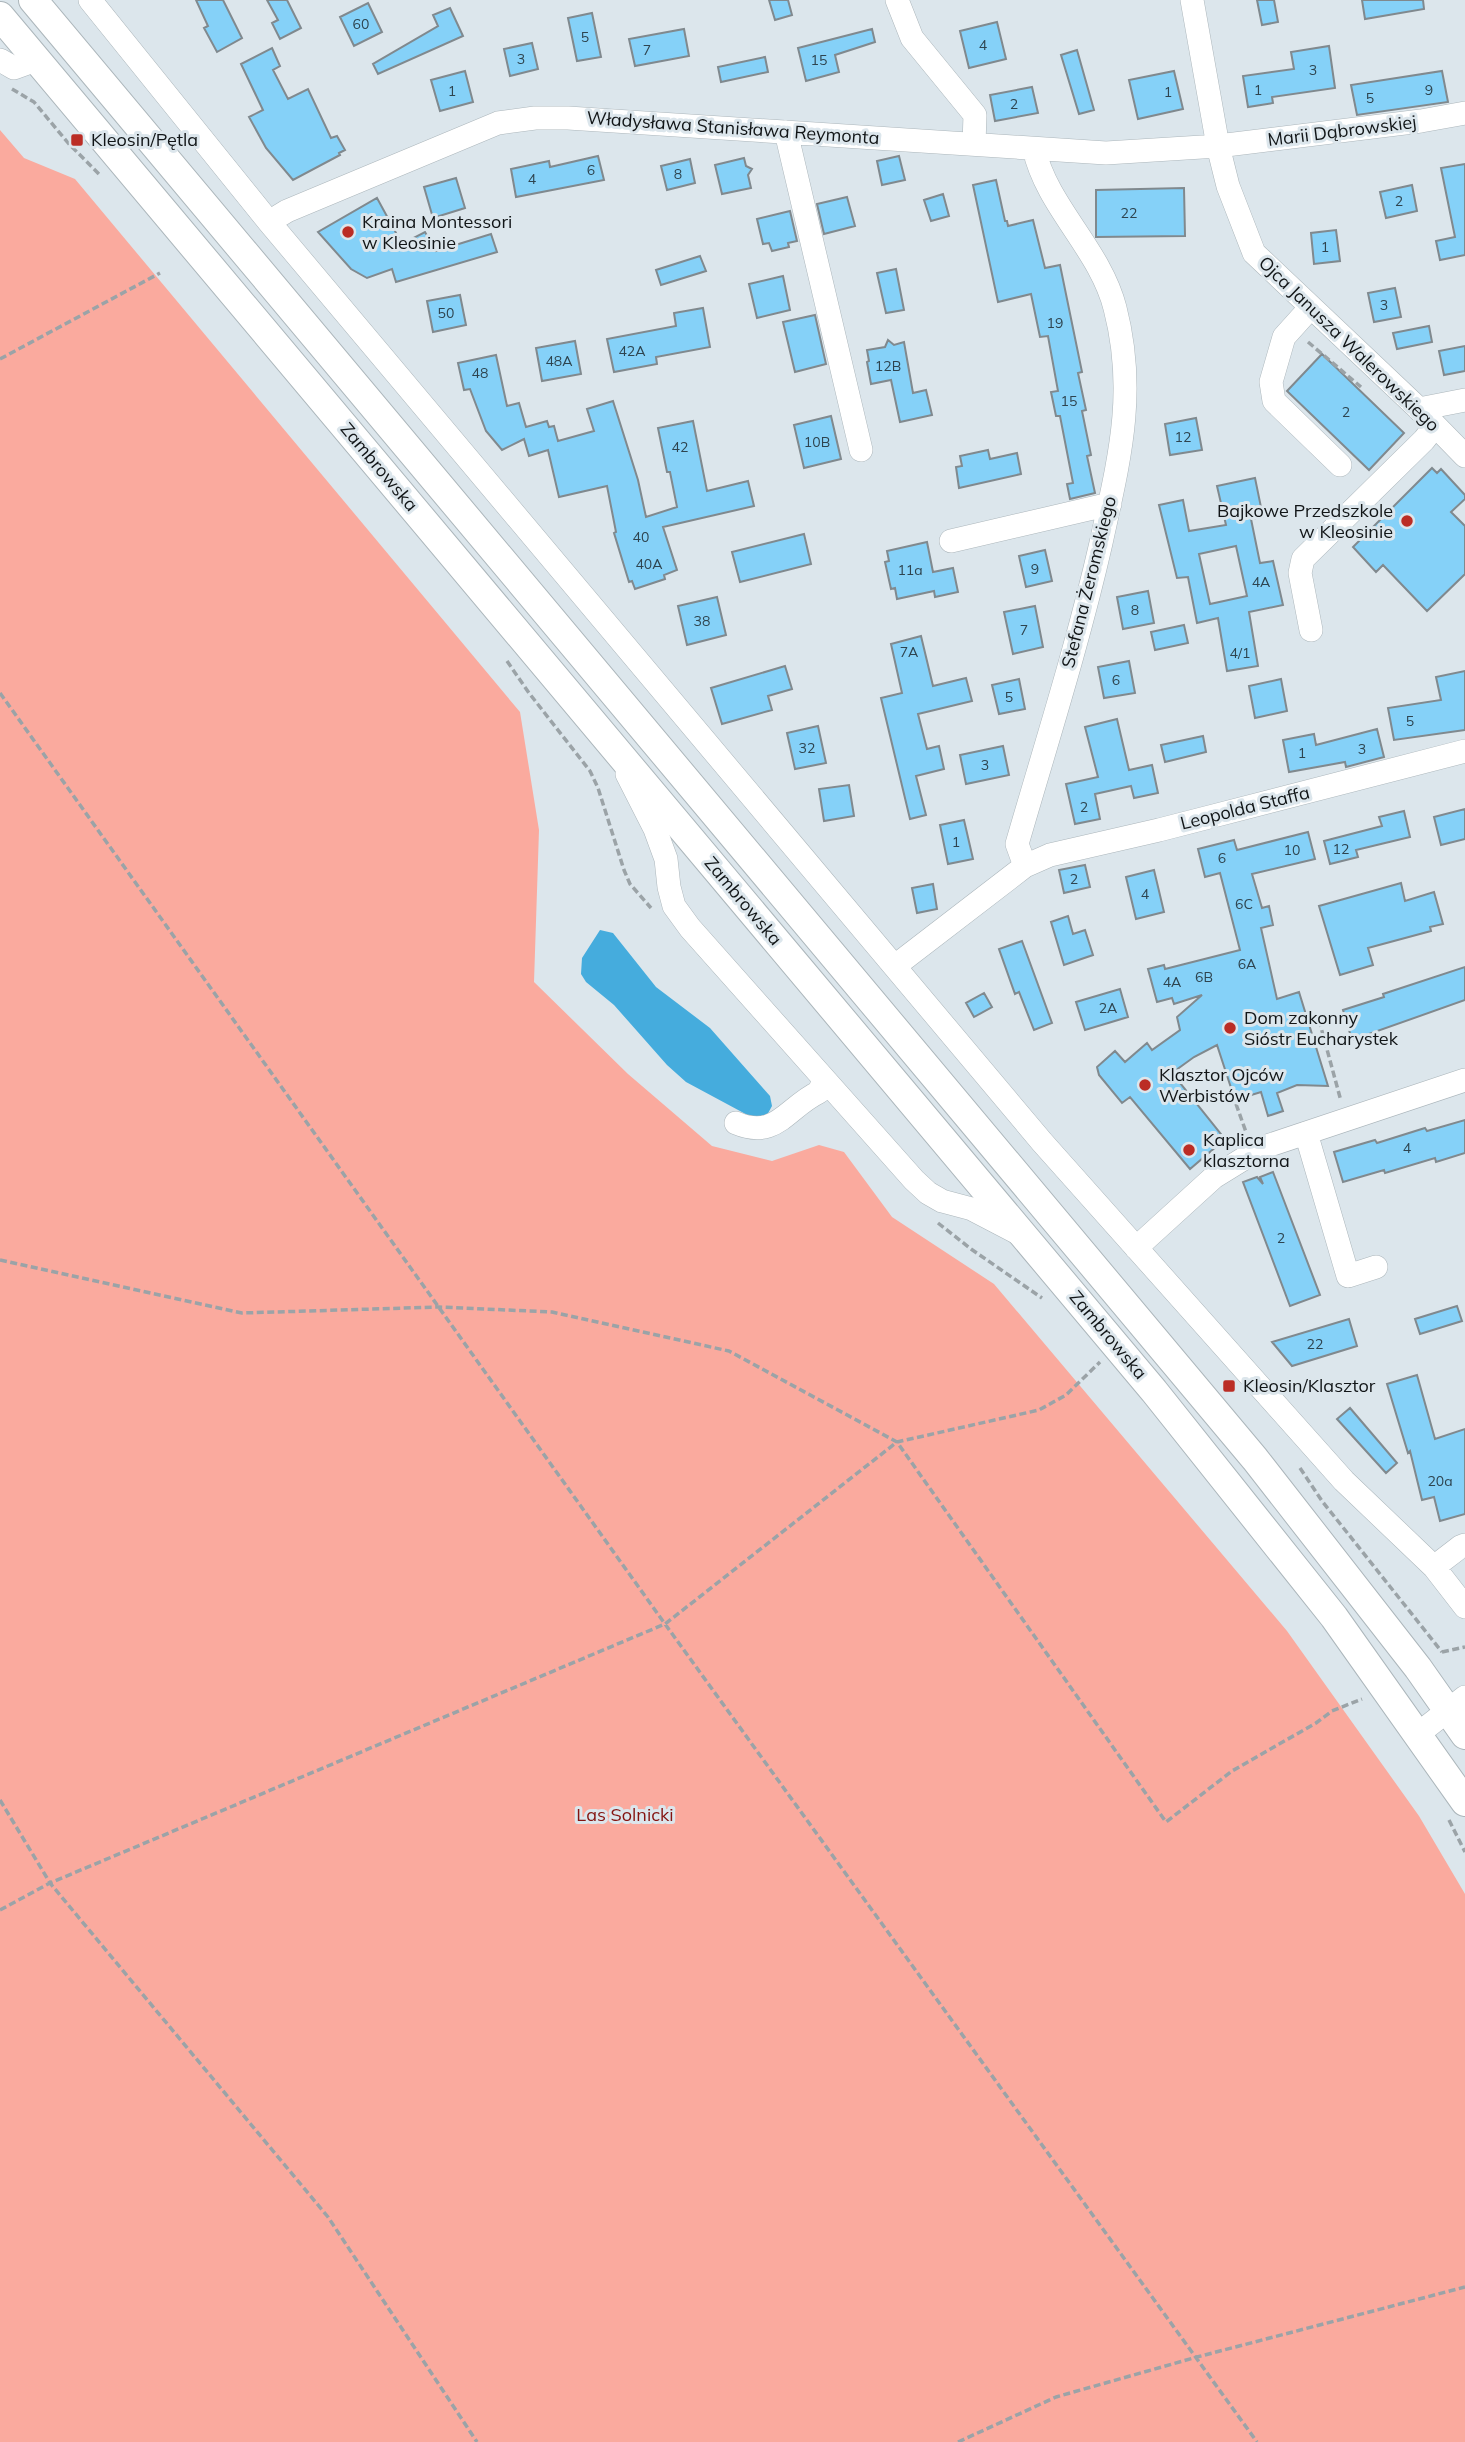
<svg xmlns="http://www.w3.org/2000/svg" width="1465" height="2442" font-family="Mulish,sans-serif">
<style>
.green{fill:#faaa9e}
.water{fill:#45acdd}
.building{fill:#85d1f8;stroke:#80898e;stroke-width:2;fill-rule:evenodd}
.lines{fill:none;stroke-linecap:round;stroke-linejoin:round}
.minor-casing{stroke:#acb6bb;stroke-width:24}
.major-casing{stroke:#acb6bb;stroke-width:30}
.path{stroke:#9ba3a7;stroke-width:3.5;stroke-dasharray:7 3.5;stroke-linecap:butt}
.minor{stroke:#fff;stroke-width:23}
.major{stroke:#fff;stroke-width:28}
.poi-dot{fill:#bb2d25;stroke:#dce6ec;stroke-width:2.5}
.labels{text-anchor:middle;stroke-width:6;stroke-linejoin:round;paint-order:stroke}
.number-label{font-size:14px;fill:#2e444f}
.street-label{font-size:18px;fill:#111517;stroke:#dce6ec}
.poi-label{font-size:18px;fill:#111517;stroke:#dce6ec;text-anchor:start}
.park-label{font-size:18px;fill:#841310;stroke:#dce6ec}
</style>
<rect width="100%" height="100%" fill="#dce6ec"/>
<!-- green -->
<path class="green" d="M0,130L24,158L75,179L520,712L539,830L534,982L628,1074L712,1146L772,1161L819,1145L844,1152L892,1217L994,1284L1287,1631L1419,1816L1465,1894V2442H0Z"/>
<!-- water -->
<path class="water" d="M600,930L613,933L656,987L710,1028L770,1096L772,1106L766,1117L753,1118L686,1082L667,1065L614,1005L586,982L581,974L582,958Z"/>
<!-- building -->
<path class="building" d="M196,0H223L242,38L217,52L204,28L208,26Z
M267,0H287L301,28L280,39L272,23L278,20Z
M769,0H788L792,15L775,20Z
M1257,0H1274L1278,22L1262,25Z
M1362,0H1423L1424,9L1365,19Z
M368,3L382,32L354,46L340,17Z
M450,8L463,36L378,74L373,64L438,26L433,15Z
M592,13L601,57L577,61L568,18Z
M997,22L1006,59L969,68L960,31Z
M684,29L689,56L635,66L629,39Z
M872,29L875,42L835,55L839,72L806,81L798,48Z
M532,43L538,69L510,76L504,49Z
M1329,46L1335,88L1272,97L1273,103L1248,107L1243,76L1294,69L1291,52Z
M272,48L280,66L273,70L288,99L308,89L331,138L337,136L345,150L339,153L340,155L293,180L266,148L249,117L263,110L241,64Z
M1077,50L1094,110L1079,114L1061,55Z
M765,57L768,72L721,82L718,67Z
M465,71L473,102L440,111L431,80Z
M1174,71L1183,109L1138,119L1129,80Z
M1442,71L1448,102L1357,115L1351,85Z
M1032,87L1038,113L995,121L990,95Z
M598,156L604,180L516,197L511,169L549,161L550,167Z
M899,156L905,180L882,185L877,161Z
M744,158L746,166L752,169L748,175L751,188L722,194L715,165Z
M690,159L695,183L667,190L661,166Z
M1465,164V255L1440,260L1436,241L1455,237L1441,168Z
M456,178L465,208L433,218L424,187Z
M996,180L1005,221H1007L1008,226L1033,220L1045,268L1060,265L1082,372L1078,373L1086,410L1082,411L1091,455L1087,456L1095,493L1070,499L1067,484L1073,483L1060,416H1056L1051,392L1058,391L1048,336L1040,337L1031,294L998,302L973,185Z
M1412,185L1417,211L1386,218L1380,192Z
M1184,188L1185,236L1096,237V190Z
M943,194L949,216L931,221L924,200Z
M847,197L855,226L824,234L817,204Z
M377,198L402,244L425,232L436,251L491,234L497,252L396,282L392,269L367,278L351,269L318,232Z
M790,211L797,241L788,243L789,247L772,251L769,243L763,244L757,219Z
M1336,230L1340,261L1314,264L1311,233Z
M700,256L706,271L661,285L656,270Z
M896,269L904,310L886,313L877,273Z
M783,276L790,310L757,318L749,284Z
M1395,288L1401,317L1374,322L1368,293Z
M460,295L466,325L433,332L427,301Z
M703,308L710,347L656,357L657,364L614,372L607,339L676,326L674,313Z
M815,315L826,364L795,372L783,322Z
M1429,326L1432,342L1397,349L1393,333Z
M888,340L894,345L904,342L913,393L926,390L932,415L900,422L891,380L871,384L867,362L869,361L867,350L885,347Z
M575,341L581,374L542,381L536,348Z
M1465,346V371L1444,375L1439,351Z
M1322,354L1404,433L1369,470L1287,391Z
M496,355L507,406L519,403L526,427L547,421L549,427L554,426L558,441L594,431L587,409L613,401L638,480L646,517L677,507L670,472H667L658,428L693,421L707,491L748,481L754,506L663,527L677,570L664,575L665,579L635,589L632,581L629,582L614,533L616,532L607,486L559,497L548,450L529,456L524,439L502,450L486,431L470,389L464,390L458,363Z
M831,416L841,459L804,468L794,425Z
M1196,418L1202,450L1170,455L1165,424Z
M988,450L990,459L1017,453L1021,474L959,488L956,467L962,466L960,456Z
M1432,468L1437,473L1441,469L1465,495V499L1451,512L1465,526V574L1427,611L1383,565L1376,572L1353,547Z
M1255,478L1263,517L1251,519L1260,563L1273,561L1283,605L1249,612L1258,666L1227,671L1218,618L1197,623L1188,577L1177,578L1159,505L1183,500L1189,531L1226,525L1217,486ZM1236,546L1247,596L1210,604L1199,554Z
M804,534L811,564L740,582L732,552Z
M927,542L933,572L953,568L958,592L935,597L934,591L897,599L895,588L891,589L885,562L889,561L887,551Z
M1045,550L1052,581L1026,587L1019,556Z
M1148,591L1154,623L1123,629L1117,597Z
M717,597L726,635L687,645L678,606Z
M1035,606L1043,647L1013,654L1004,612Z
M1184,625L1188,643L1155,650L1151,632Z
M921,636L933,686L966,678L972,701L918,714L927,749L939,746L944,769L916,776L926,815L910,819L881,698L902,693L891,644Z
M1129,661L1135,693L1104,698L1098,667Z
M785,666L792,689L768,696L772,710L722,724L711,688Z
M1465,671V730L1394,740L1388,708L1441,700L1436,677Z
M1019,679L1025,709L999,714L992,685Z
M1281,679L1287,711L1255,718L1249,686Z
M1117,719L1129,770L1152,765L1158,793L1134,798L1131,786L1095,794L1100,819L1075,824L1066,784L1098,777L1085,727Z
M818,726L826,763L795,769L787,733Z
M1377,729L1384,757L1346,767L1345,762L1289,772L1283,740L1314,734L1316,745Z
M1203,736L1206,752L1165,762L1161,745Z
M1003,746L1009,775L966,784L960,755Z
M849,785L854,816L824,821L819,789Z
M1465,809V839L1441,845L1434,817Z
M1404,811L1410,837L1356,850L1358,857L1330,864L1324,841L1382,826L1379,817Z
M964,820L973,859L948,864L940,825Z
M1308,832L1315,859L1252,874L1262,908L1269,906L1273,925L1261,928L1277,999L1299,992L1328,1086L1297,1085L1277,1093L1283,1111L1268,1116L1261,1092L1235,1100L1217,1045L1194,1057L1172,1073L1225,1139L1190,1169L1130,1097L1122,1103L1099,1075L1097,1067L1115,1051L1125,1062L1147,1043L1152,1050L1180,1030L1177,1017L1202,995L1174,1004L1172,998L1157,1002L1148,969L1164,965L1165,969L1240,950L1220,873L1205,877L1198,849L1234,840L1237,850Z
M1085,865L1090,887L1064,893L1059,870Z
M1154,870L1164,912L1136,919L1126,877Z
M1401,883L1405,901L1434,892L1443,924L1430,927L1431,931L1368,948L1373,965L1340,975L1319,906Z
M933,884L937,909L917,913L912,888Z
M1068,916L1073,934L1085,930L1093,955L1064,965L1051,922Z
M1022,941L1052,1023L1034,1030L1019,992L1015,994L999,949Z
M1465,967V1000L1352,1040L1343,1010L1384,997L1383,994Z
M1120,989L1128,1017L1085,1030L1076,1002Z
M984,993L992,1007L974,1017L966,1003Z
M1465,1120V1153L1436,1162L1435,1158L1385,1173L1384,1170L1343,1182L1334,1152L1375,1140L1377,1143L1425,1128L1427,1131Z
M1273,1172L1320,1295L1290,1306L1243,1182L1257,1177L1263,1184L1260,1177Z
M1457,1306L1462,1321L1420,1334L1415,1319Z
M1349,1319L1357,1346L1292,1366L1272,1342Z
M1417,1375L1435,1439L1465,1429V1514L1440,1521L1434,1497L1422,1500L1410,1451L1408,1453L1387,1384Z
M1350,1408L1397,1463L1386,1473L1337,1419Z"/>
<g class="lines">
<defs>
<path id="minor" d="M90,0L269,222L1042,1142L1344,1481L1434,1567L1465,1607
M897,0L912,38L975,115L974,144
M1192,0L1218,146L1228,186L1254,253L1419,409L1465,456
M0,60L14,68L36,60
M786,132L861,450
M269,222L287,211L498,123L535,118H568L1106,153L1218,146L1421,121L1465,113
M1311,307L1284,337L1271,382L1274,401L1340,465
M1419,409L1465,400
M951,541L1110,504
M1311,630L1300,573L1303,559L1424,440L1435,426
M627,774L655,829L666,859L669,887L674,906L690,928L914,1180L928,1193L942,1201L972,1209L1018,1233
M1025,866L1050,855L1159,830L1465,751
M895,966L1025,866L1017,844C1046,744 1078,644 1101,543C1119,460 1137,393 1115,308C1100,249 1047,207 1034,149
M736,1123C776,1140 786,1108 819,1092L824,1080
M1306,1133L1348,1276L1376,1267
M1136,1248L1214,1177L1261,1148L1465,1080
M1434,1567L1460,1547L1465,1545
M1418,1734L1465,1697"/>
<path id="major" d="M33,0L1255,1459L1418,1668L1465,1735
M0,16L1154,1391L1334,1617L1465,1802"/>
</defs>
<!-- minor casing -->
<use href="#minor" class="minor-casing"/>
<!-- major casing -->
<use href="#major" class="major-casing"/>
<!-- path -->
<path class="path" d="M12,89L34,102L69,144L101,176
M1308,342L1361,387
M0,359L160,273
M507,661L529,693L590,771L598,788L624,870L630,884L651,908
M0,693L665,1624L1257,2442
M1319,1020L1341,1101
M1236,1104L1246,1132
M938,1223L971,1249L1042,1298
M0,1260L242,1313L439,1307L552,1312L729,1351L897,1442L1166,1822L1232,1771L1316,1723L1332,1711L1362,1699
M1300,1468L1322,1501L1442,1652
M1442,1652L1465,1647
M0,1800L50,1883L328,2217L477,2442
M1449,1820L1465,1852
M0,1910L50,1883L665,1624L897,1442L1039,1410L1066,1395L1100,1362
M958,2442L1056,2397L1197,2357L1465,2287"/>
<!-- minor -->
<use href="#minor" class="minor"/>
<!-- major -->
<use href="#major" class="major"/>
</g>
<!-- markers -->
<g class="poi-dot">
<rect x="70" y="133" width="14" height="14" rx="3.5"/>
<circle cx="348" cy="232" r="7"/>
<circle cx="1407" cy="521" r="7"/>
<circle cx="1230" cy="1028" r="7"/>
<circle cx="1145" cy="1085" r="7"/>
<circle cx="1189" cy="1150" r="7"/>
<rect x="1222" y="1379" width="14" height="14" rx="3.5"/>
</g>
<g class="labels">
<!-- number labels -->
<g class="number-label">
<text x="361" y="29">60</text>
<text x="585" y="42">5</text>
<text x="983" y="50">4</text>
<text x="647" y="55">7</text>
<text x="521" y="64">3</text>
<text x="819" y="65">15</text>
<text x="1313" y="75">3</text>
<text x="1258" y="95">1</text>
<text x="1429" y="95">9</text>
<text x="452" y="96">1</text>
<text x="1168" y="97">1</text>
<text x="1370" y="103">5</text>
<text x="1014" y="109">2</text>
<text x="591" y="175">6</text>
<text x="678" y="179">8</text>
<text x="532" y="184">4</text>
<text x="1399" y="206">2</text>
<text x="1129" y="218">22</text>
<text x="1325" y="252">1</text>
<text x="1384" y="310">3</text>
<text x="446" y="318">50</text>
<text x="1055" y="328">19</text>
<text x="632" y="356">42A</text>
<text x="559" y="366">48A</text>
<text x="888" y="371">12B</text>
<text x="480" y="378">48</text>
<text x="1069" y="406">15</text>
<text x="1346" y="417">2</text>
<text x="1183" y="442">12</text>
<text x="817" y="447">10B</text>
<text x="680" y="452">42</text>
<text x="641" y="542">40</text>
<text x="649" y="569">40A</text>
<text x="1035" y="574">9</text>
<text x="910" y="575">11a</text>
<text x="1261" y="587">4A</text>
<text x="1135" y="615">8</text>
<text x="702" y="626">38</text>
<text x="1024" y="635">7</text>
<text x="909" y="657">7A</text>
<text x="1240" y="658">4/1</text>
<text x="1116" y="685">6</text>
<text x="1009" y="702">5</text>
<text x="1410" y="726">5</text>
<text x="807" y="753">32</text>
<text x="1362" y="754">3</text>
<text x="1302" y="758">1</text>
<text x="985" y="770">3</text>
<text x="1084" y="812">2</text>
<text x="956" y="847">1</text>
<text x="1341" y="854">12</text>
<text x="1292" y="855">10</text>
<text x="1222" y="863">6</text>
<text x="1074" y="884">2</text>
<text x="1145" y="899">4</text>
<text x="1244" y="909">6C</text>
<text x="1247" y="969">6A</text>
<text x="1204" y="982">6B</text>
<text x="1172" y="987">4A</text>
<text x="1108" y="1013">2A</text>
<text x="1407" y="1153">4</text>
<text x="1281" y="1243">2</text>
<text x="1315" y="1349">22</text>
<text x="1440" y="1486">20a</text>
</g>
<!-- street labels -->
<g class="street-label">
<text transform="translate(733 128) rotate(4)" y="6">Władysława Stanisława Reymonta</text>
<text transform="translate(1342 131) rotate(-7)" y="6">Marii Dąbrowskiej</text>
<text transform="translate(1349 344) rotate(44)" y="6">Ojca Janusza Walerowskiego</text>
<text transform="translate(379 467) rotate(50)" y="6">Zambrowska</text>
<text transform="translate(1089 582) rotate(-76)" y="6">Stefana Żeromskiego</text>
<text transform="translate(1245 808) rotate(-14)" y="6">Leopolda Staffa</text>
<text transform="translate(743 901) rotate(50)" y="6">Zambrowska</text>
<text transform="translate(1108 1335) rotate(50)" y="6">Zambrowska</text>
</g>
<!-- poi labels -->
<g class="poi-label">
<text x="91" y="146">Kleosin/Pętla</text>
<text x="362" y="228">Kraina Montessori<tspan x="362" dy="21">w Kleosinie</tspan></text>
<text x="1393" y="517" text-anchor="end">Bajkowe Przedszkole<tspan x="1393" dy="21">w Kleosinie</tspan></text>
<text x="1244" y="1024">Dom zakonny<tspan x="1244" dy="21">Sióstr Eucharystek</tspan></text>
<text x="1159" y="1081">Klasztor Ojców<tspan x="1159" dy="21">Werbistów</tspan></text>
<text x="1203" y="1146">Kaplica<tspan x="1203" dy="21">klasztorna</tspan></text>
<text x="1243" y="1392">Kleosin/Klasztor</text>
</g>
<!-- park labels -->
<g class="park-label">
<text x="625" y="1821">Las Solnicki</text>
</g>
</g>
</svg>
